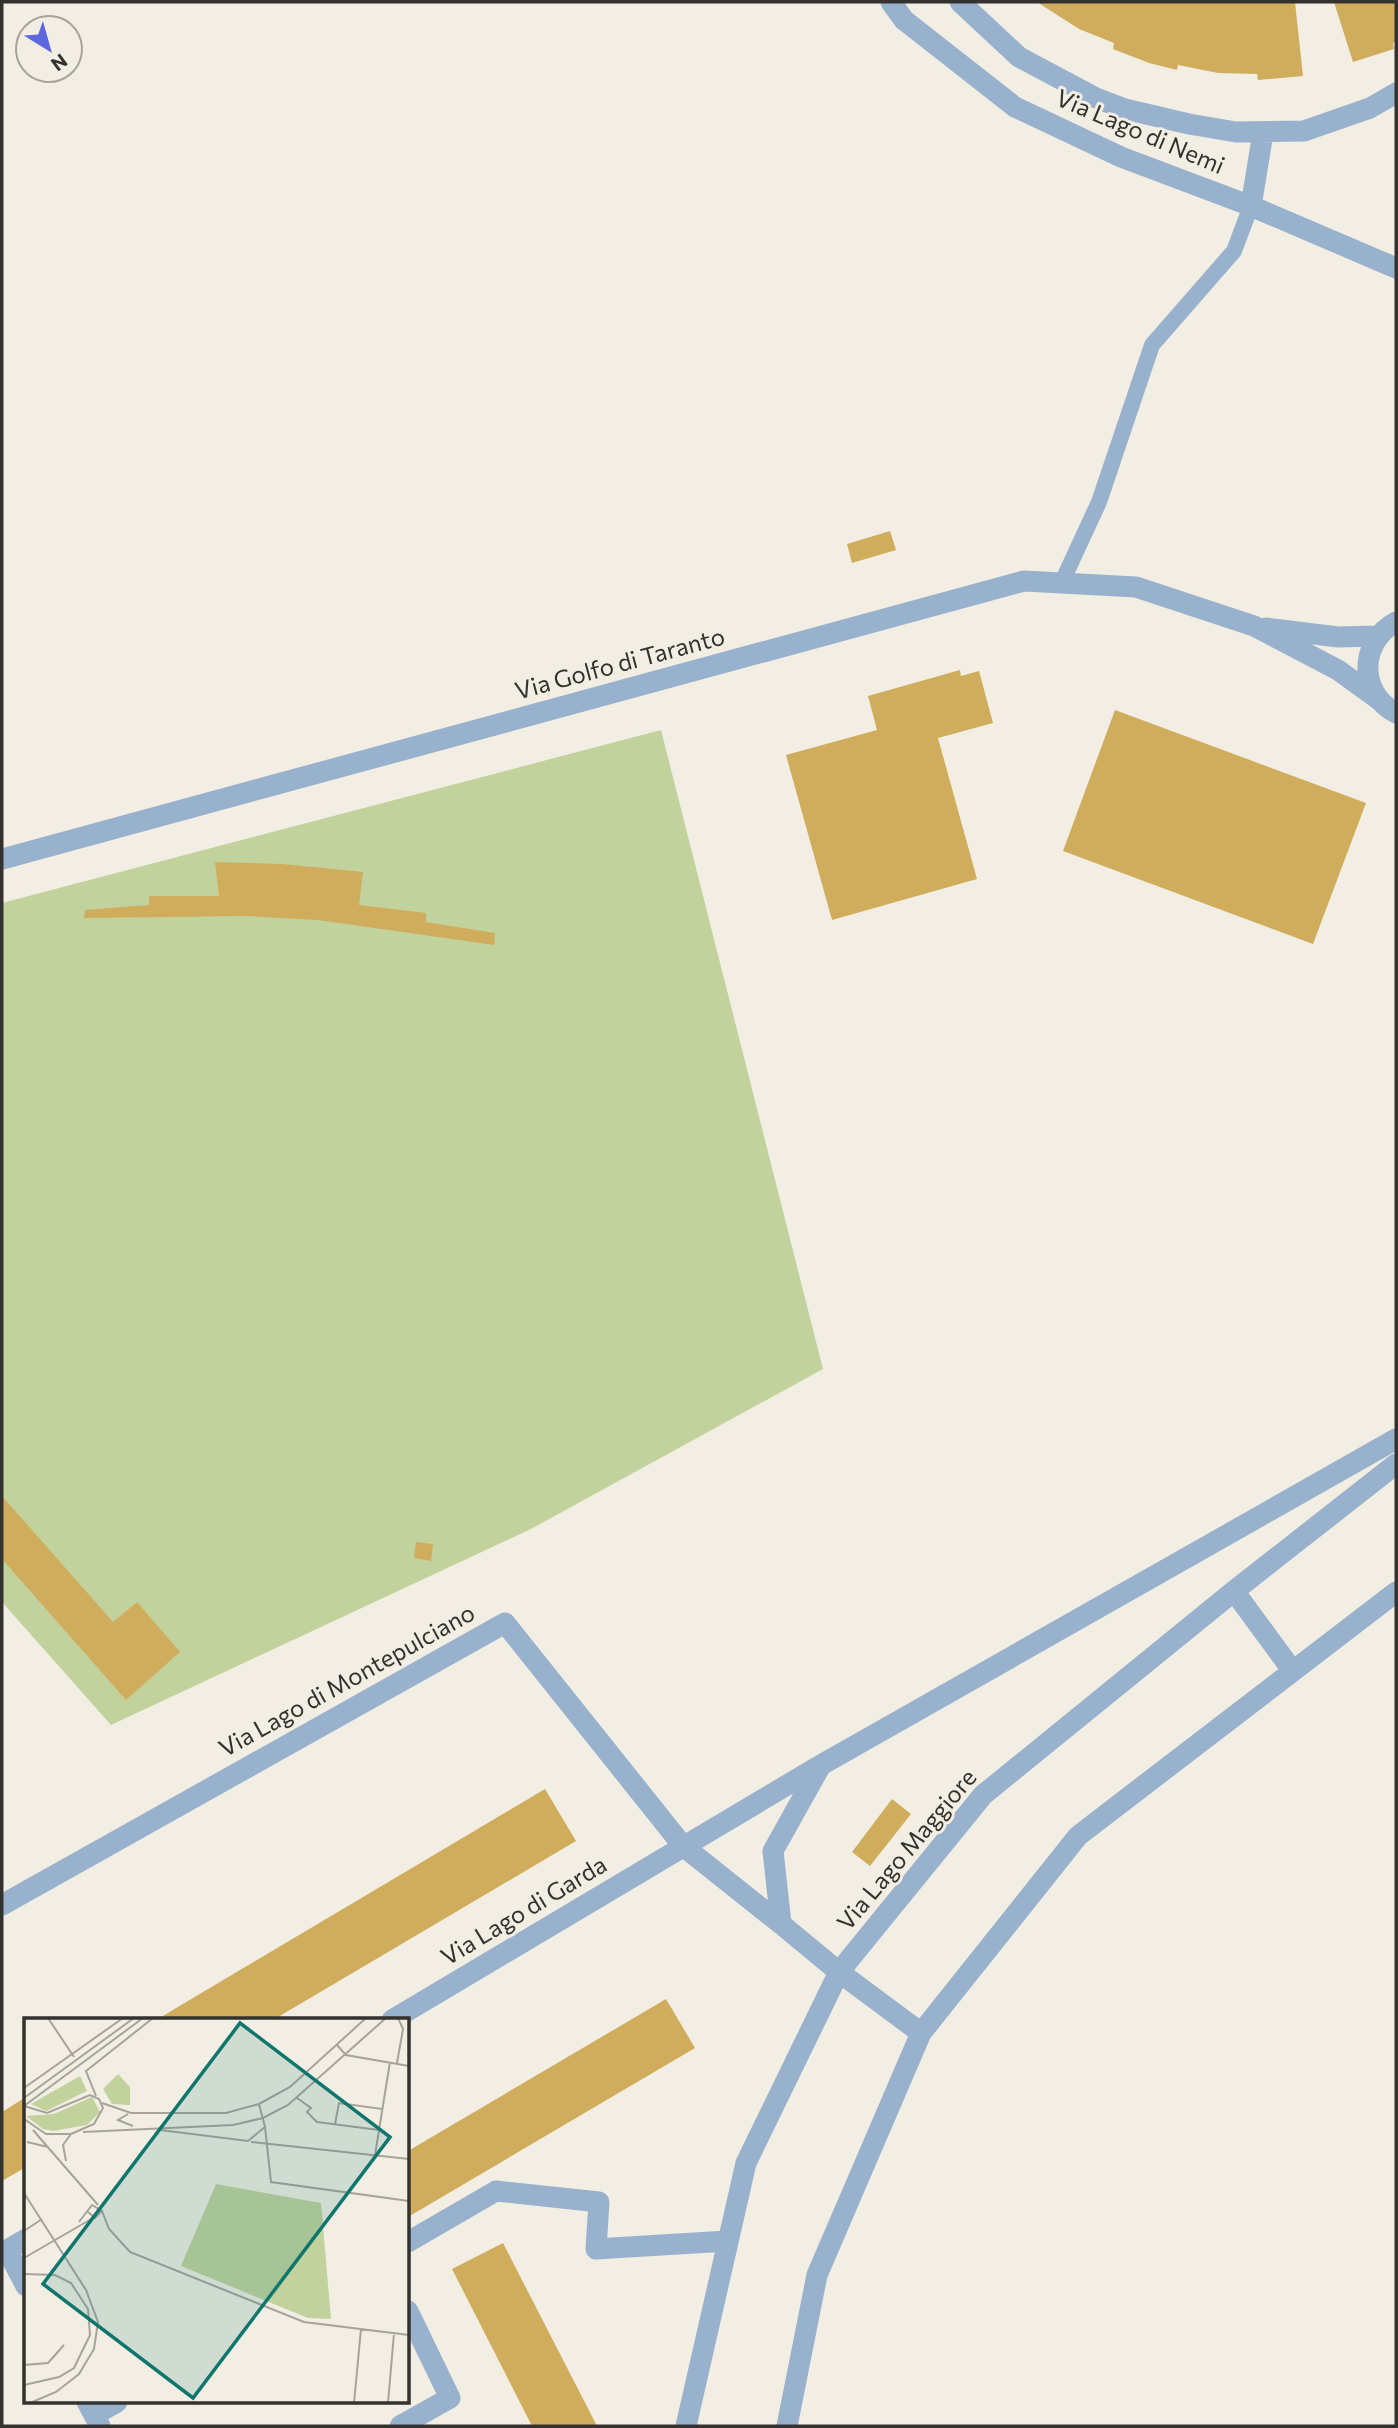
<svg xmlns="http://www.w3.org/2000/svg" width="1398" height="2428" font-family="Commissioner,sans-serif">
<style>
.green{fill:#c1d29d}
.building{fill:#d0ad5c}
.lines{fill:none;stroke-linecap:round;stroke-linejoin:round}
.service{stroke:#98b1cd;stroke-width:16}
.minor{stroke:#98b1cd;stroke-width:21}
.tertiary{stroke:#98b1cd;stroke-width:21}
.labels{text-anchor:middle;stroke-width:6;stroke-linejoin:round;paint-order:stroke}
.street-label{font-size:24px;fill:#34322e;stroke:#f3eee3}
.inset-road{fill:none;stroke:#a7a39b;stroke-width:2}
.view{fill:#0f766e;fill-opacity:0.15;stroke:#0f766e;stroke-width:3.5}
.inset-edge{fill:none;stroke:#34322e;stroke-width:3.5}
</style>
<rect width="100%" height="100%" fill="#f3eee3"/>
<!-- green -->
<path class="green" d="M661,730L823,1369L531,1529L111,1725L2,1602V903Z"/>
<!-- building -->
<path class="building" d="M1037,2H1295L1303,76L1258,80L1257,74L1218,73L1178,65L1177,70L1149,63L1113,49L1114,43L1079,29Z
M1334,2H1396V42L1393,43L1394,49L1353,62Z
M890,531L896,550L852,563L847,544Z
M960,670L961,676L979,671L993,723L938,738L977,879L832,920L786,755L877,730L868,696Z
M1115,710L1366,803L1313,944L1063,851Z
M215,862L282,864L363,872L359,905L426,913V922L495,933L494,945L318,920L246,916L84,918L85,910L149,905V896H219Z
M2,1496L113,1622L137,1602L180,1652L126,1700L2,1559Z
M416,1542L433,1544L431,1561L414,1558Z
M545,1789L576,1841L273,2020H156Z
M892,1799L911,1814L870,1866L852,1852Z
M666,1999L695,2048L408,2217V2151Z
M26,2097V2167L2,2181V2112Z
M503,2243L597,2426H532L452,2269Z"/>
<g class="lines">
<!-- service -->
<path class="service" d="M1062,582L1099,502L1152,345L1234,251L1251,206"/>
<!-- minor -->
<path class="minor" d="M891,2L904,20L1015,107L1121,157L1251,206L1396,268
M960,2L1019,57L1096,98L1125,109L1189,124L1236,132L1304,131L1370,108L1396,93
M1251,206L1263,133
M2,1905L505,1623L683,1846L781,1924
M392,2020L819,1766
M921,2033L839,1972L781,1924L773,1851L821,1765L1396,1439
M408,2242L496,2191L599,2202L596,2249L727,2241
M7,2250L26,2286
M2,2253L26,2239
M87,2402L100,2426
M94,2415L117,2402
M400,2426L450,2398L408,2311"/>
<!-- tertiary -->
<path class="tertiary" d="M1396,622C1359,642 1358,693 1396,713
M1266,628L1338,637L1378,636
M2,859L1024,581L1136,587L1254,626L1338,670L1378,699
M1234,1591L1292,1670
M686,2426L746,2163L839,1972L983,1795L1234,1591L1396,1464
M787,2426L817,2275L921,2033L1078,1836L1396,1592"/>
</g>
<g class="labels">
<!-- street labels -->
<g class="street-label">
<text transform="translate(1140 132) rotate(23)" y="8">Via Lago di Nemi</text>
<text transform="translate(620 664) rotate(-15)" y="8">Via Golfo di Taranto</text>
<text transform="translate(347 1681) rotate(-29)" y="8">Via Lago di Montepulciano</text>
<text transform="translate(907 1850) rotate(-50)" y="8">Via Lago Maggiore</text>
<text transform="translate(524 1911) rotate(-31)" y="8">Via Lago di Garda</text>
</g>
</g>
<!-- overview -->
<g transform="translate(24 2018)">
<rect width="385" height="385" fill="#f3eee3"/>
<path d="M94,56L106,69V87L88,86L79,71ZM56,58L63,73L22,93L7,86ZM68,79L76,94L63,107L29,113L19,111L2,98L30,96ZM192,166L297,185L307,301L284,300L157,248Z" fill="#c1d29d"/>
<path class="inset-road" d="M24,0L50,39M313,27L322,37L385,48M373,45L379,11L374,0M0,70L99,0M72,78L62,53L129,0M0,80L110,0M273,80L287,90L283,94L293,104L355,112M78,85L107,95H202L235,86L266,69L342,0M0,88L23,95L66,77L75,81L79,90L70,106L47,116H22L0,101M0,88L119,0M104,96L94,102L109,108M311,106L315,85L358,91M241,109L247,164L385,183M9,112L74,187M136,112L224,123L241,109L235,86M59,114L209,107L239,100L264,87L362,0M3,124L24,129M227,124L385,141M351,137L366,44M42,143L39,127L47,116M0,175L62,272L74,304L70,331L55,356L32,374L6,385M78,193L85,211L106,234L280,304L385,317M55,204L68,187L78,193L71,200L64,194M0,213L18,201M0,240L69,200M0,256L31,257L47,265L64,291L66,317L50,350L35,359L0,367M0,347L24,345L40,327M330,385L337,311M364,385L370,315"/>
<path class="view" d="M216,5L366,119L169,380L19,266Z"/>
<rect width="385" height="385" class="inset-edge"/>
</g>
<!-- border -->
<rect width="1398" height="2428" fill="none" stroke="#34322e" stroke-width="7"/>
<!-- north arrow -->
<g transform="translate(49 49) rotate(143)"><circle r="33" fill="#f3eee3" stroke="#a7a39b" stroke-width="2"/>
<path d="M0-5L12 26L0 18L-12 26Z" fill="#5d68df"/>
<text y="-10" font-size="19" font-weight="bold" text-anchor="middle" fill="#34322e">N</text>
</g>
</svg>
